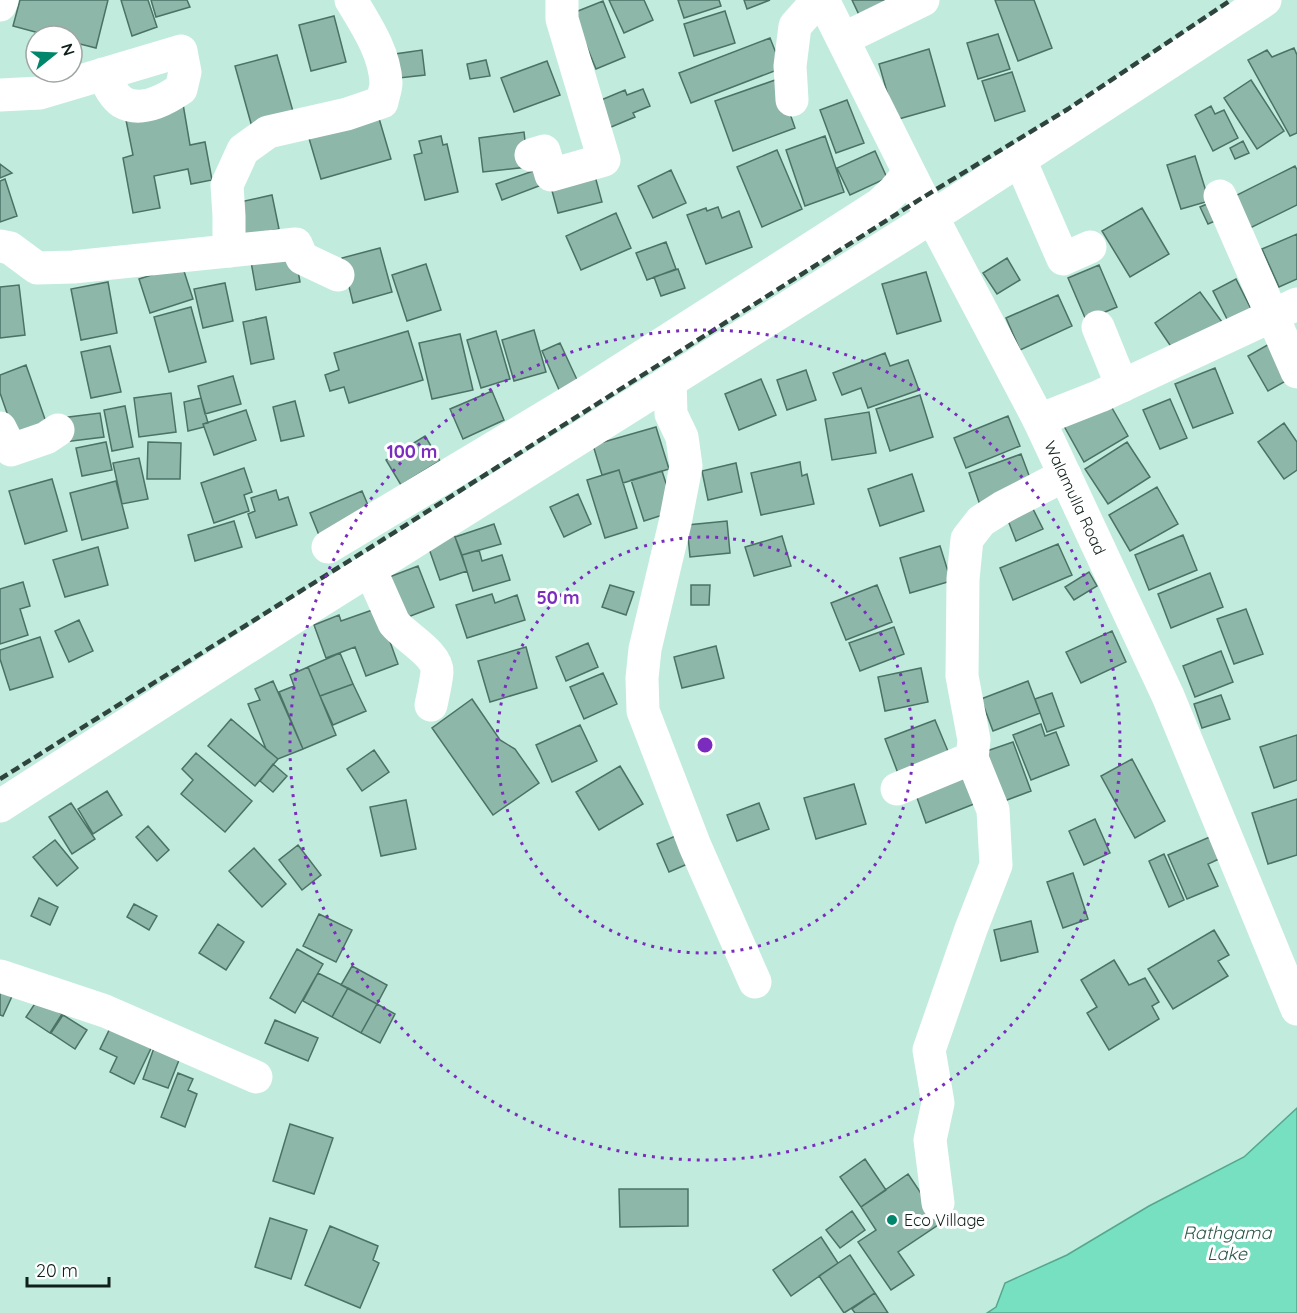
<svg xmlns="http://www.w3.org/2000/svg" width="1297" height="1313" font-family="Quicksand,sans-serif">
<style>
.water{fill:#76e0c0;stroke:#57a68e;stroke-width:1.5}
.building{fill:#8db7a9;stroke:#4b7265;stroke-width:1.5}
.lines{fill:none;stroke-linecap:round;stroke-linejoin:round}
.minor{stroke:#fff;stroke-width:33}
.rail{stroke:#2f443e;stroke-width:4.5;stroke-dasharray:9 4.5;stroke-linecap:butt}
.ring{fill:none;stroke:#7b2cbf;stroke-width:3;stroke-dasharray:3 6}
.poi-dot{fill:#00866a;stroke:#fff;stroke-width:2}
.labels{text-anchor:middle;stroke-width:6;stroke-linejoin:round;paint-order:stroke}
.street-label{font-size:16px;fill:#0f1f1a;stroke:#fff}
.poi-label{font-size:16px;fill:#0f1f1a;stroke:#fff;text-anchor:start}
.water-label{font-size:18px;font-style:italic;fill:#2a584a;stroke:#fff}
.centre{fill:#7b2cbf;stroke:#fff;stroke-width:3}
.ring-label{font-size:18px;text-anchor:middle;font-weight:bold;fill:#7b2cbf;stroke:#fff;stroke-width:6;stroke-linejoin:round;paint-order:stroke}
</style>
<rect width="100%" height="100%" fill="#c1ecdd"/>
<!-- water -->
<path class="water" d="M1297,1108V1313H987L996,1307L1005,1283L1067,1255L1149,1206L1244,1157Z"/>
<!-- building -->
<path class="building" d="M20,0H108L96,48L72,42V36H50L13,26Z
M121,0H148L157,27L132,36Z
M151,0H187L190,7L156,17Z
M609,0H644L653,20L624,33Z
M678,0H719L721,6L684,18Z
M744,0H770L747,9Z
M852,0H905L861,19Z
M995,0H1034L1052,48L1018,61Z
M603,1L625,57L596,69L573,13Z
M725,11L735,43L694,56L684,24Z
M334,16L346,62L311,71L299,25Z
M998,34L1010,69L978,79L967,43Z
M770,38L782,68L691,103L679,73Z
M1294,48L1297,55V133L1290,136L1248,60L1267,50L1272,57Z
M929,49L945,106L895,120L879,64Z
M422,50L425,75L399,78L395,54Z
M277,55L294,115L252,127L235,66Z
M486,60L490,76L470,79L467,64Z
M547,61L560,95L514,112L501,78Z
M1012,72L1025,111L995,121L982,81Z
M778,79L795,128L733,151L715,101Z
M1251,80L1284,131L1257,149L1224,98Z
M643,89L650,106L633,113L635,117L604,130L594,103L625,90L627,95Z
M847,100L864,143L836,153L820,110Z
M183,104L190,145L205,142L212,180L191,184L188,169L154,176L160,208L133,213L123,158L133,155L125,115Z
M1211,106L1215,114L1224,110L1238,138L1213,151L1195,115Z
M378,115L391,159L321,179L308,135Z
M524,132L528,167L483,172L479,138Z
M441,136L443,145L447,144L458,192L425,200L414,155L422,153L419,141Z
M825,136L844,192L805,206L786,150Z
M1243,141L1249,153L1235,159L1230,148Z
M777,150L802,209L762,227L737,167Z
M875,151L887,178L850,195L837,168Z
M1195,156L1209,201L1181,209L1167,165Z
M0,164L12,173L0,178Z
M1295,166L1297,170V205L1246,230L1231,198Z
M539,169L544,184L502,200L496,184Z
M671,170L686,203L653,218L638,186Z
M595,176L602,202L558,213L551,187Z
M5,179L17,216L0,222V181Z
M272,195L279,229L239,238L231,204Z
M1214,201L1222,218L1208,224L1200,207Z
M718,207L722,218L739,211L752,247L706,264L687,215L706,208L707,211Z
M1142,208L1169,254L1130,277L1102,231Z
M616,213L631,248L581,270L566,236Z
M1297,234V279L1279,287L1262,249Z
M666,242L676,269L647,280L636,253Z
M294,248L300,282L256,290L250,256Z
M380,248L392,292L353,303L342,258Z
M1007,258L1020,280L997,294L983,273Z
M426,264L441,310L407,321L392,275Z
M182,265L193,299L150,313L139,279Z
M1099,265L1117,307L1086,320L1068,278Z
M678,269L685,288L661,296L654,277Z
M926,272L941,321L897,334L882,284Z
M1236,279L1251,309L1228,321L1213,291Z
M108,282L117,333L81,340L71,289Z
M225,283L233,321L203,328L194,289Z
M19,285L25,335L0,338V287Z
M1200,292L1222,322L1176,354L1155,323Z
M1058,295L1072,326L1020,350L1006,318Z
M191,307L206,362L169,372L154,317Z
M266,317L274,359L251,364L243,322Z
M534,330L546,372L514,381L502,340Z
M408,331L423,380L349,403L344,387L330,391L325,375L339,370L334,353Z
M496,331L510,379L481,388L467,340Z
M460,334L473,390L432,399L419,343Z
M560,343L579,384L560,392L542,351Z
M1271,343L1291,378L1268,391L1248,356Z
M110,346L121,392L91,398L81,352Z
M885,353L890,366L908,360L919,390L868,408L861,388L842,395L833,373Z
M26,365L46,422L14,433L0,393V375Z
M1215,368L1233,413L1193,428L1175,384Z
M806,370L816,400L787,410L777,380Z
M233,376L241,404L205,414L198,386Z
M761,379L776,415L739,430L725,394Z
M492,391L504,420L463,439L450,409Z
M171,393L176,432L139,437L134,398Z
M920,395L933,437L890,451L876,409Z
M201,398L208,423L203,424L204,427L188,431L184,402Z
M1170,399L1187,438L1160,449L1143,410Z
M295,401L304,436L281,441L273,407Z
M1108,401L1128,436L1084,462L1064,426Z
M125,406L133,447L112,451L104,410Z
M246,410L256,440L214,455L203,424Z
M869,412L876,453L832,460L825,419Z
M100,413L104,437L64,442L61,418Z
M1008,416L1020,446L966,468L954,438Z
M1284,423L1297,442V470L1284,479L1258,442Z
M656,427L669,469L623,483L619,470L602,475L593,445Z
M425,436L440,461L401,485L386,460Z
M106,442L112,470L82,476L76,448Z
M148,442L181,443L180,479H147Z
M1127,442L1150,477L1108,504L1085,469Z
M1021,454L1033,486L980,505L969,473Z
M139,458L148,499L122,504L113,463Z
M800,462L802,476L807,474L814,504L761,515L751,473Z
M736,463L742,492L708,500L702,471Z
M244,468L252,492L244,495L249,511L214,523L201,483Z
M619,470L637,528L605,538L587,480Z
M662,471L675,511L644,521L631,480Z
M912,474L924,511L880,526L868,489Z
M52,479L67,531L25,544L9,491Z
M116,481L128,528L82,540L70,493Z
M1157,487L1178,524L1130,551L1109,515Z
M276,490L279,500L288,497L297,525L256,538L248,514L255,511L251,498Z
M362,491L373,517L321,540L310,513Z
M578,494L591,524L564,537L550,507Z
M1032,507L1043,529L1016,541L1007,518Z
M234,521L242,547L195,561L188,535Z
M727,521L730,553L690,557L687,525Z
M494,524L501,544L462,555L455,537Z
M454,534L467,571L440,580L427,543Z
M1183,535L1197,570L1149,590L1135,555Z
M782,536L791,566L754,576L745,547Z
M1058,544L1072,575L1013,600L1000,568Z
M940,546L951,581L910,593L900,558Z
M98,547L108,585L65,597L53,560Z
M479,550L482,561L502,555L510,580L473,591L462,555Z
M418,566L434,607L400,620L384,579Z
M1089,572L1097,586L1074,600L1065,587Z
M1210,573L1223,607L1171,628L1158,594Z
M23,582L30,606L20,609L28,635L0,644V589Z
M610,585L634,592L626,615L602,607Z
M691,585H710L709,605H691Z
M877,585L892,622L846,640L831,603Z
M492,594L495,603L517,595L525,620L467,638L456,605Z
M378,608L398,664L366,676L355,647L326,658L314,625L339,615L341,621Z
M1246,609L1263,654L1234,664L1217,619Z
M79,620L93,651L69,662L55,631Z
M894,627L904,654L860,671L849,643Z
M1112,631L1126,662L1081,683L1066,652Z
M40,637L53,677L10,690L0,659V650Z
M588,643L598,667L566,681L556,657Z
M716,646L724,678L682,688L674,657Z
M526,647L537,688L490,702L478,661Z
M1221,651L1233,682L1195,697L1183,666Z
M340,653L353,684L320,696L308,667Z
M308,667L336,735L303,749L279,692L294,686L290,675Z
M921,668L928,702L885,711L878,677Z
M603,673L617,704L584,719L570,687Z
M273,681L303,749L278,759L266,749L248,704L260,700L255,689Z
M1028,681L1040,713L993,731L981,699Z
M353,684L366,711L333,725L320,696Z
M1052,693L1064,726L1047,732L1035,699Z
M1221,695L1230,719L1202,728L1194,704Z
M472,699L500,740L515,749L539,783L493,815L432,728Z
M231,719L278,759L255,786L208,746Z
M935,720L950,756L899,776L885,739Z
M1041,724L1045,736L1056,732L1069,765L1031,780L1013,735Z
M580,725L597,761L552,782L536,745Z
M1297,735V780L1274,788L1260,747Z
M1013,742L1031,791L999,803L981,753Z
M374,750L389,772L362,791L347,769Z
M196,753L252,801L225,832L181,794L193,780L182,769Z
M1132,759L1165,821L1135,838L1101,776Z
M273,764L287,776L273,792L260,781Z
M620,766L643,804L599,830L576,792Z
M968,775L979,802L926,823L916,795Z
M854,784L866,824L816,839L804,798Z
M107,791L122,815L93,834L78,809Z
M1297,799V855L1268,864L1252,813Z
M406,800L416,849L381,856L370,807Z
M71,803L95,839L72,854L49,817Z
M759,803L769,829L737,841L727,815Z
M1095,819L1110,853L1084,865L1069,831Z
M148,826L169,850L157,861L136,837Z
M680,834L692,862L669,872L657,844Z
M1212,836L1221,858L1208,864L1218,886L1187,899L1168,855Z
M55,840L78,868L57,886L33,857Z
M298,845L321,875L302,890L279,860Z
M254,848L286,884L262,907L229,871Z
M1164,854L1184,900L1169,907L1149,861Z
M1073,873L1088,919L1063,928L1047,882Z
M39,898L58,907L50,925L31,916Z
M134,904L157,916L149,930L127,917Z
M319,914L352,930L336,962L303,946Z
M1031,921L1038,952L1001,961L994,930Z
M218,924L244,942L226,970L199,953Z
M1214,930L1229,955L1218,961L1228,976L1173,1009L1148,969Z
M297,949L323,964L295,1013L270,998Z
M1114,960L1129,985L1145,978L1159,1002L1152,1006L1159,1019L1109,1050L1087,1013L1097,1007L1081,980Z
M352,966L387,985L377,1004L341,985Z
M318,973L348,988L332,1017L303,1001Z
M0,988L13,994L3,1016L0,1015Z
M348,988L377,1004L361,1033L332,1017Z
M38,999L62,1014L50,1033L26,1017Z
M377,1004L395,1014L380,1043L361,1033Z
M63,1015L87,1030L75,1049L51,1033Z
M275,1020L318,1038L308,1061L265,1043Z
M113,1022L154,1042L134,1084L110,1072L117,1057L100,1049Z
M155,1045L181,1055L168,1088L143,1079Z
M178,1073L193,1079L188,1090L197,1094L185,1127L161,1117Z
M290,1124L333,1138L314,1194L273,1181Z
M865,1159L886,1190L861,1207L840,1177Z
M908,1174L941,1223L898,1252L914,1275L891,1290L858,1242L876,1230L861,1207Z
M619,1189H688V1226L620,1227Z
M852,1211L865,1230L840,1248L826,1230Z
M270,1218L307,1230L291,1279L255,1267Z
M330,1226L378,1246L373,1260L379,1263L360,1308L305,1285Z
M821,1237L838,1263L791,1296L773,1270Z
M850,1255L875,1293L844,1313L819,1276Z
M875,1293L888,1313H855L852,1309Z"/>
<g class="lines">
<!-- minor -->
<g class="minor">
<path id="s1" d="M823,0L922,198L1039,420L1168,696L1297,1009"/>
<path d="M0,5L2,0"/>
<path d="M843,39L923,0"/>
<path d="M0,95L40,93L181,51L185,72L181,89C165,100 141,113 122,102C113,96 108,84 103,74"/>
<path d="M792,100L790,66L795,26L818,0"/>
<path d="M531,155L544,151L551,175L604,160L562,19V0"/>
<path d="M1020,160L1063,259L1090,247"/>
<path d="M1220,196L1297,372"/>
<path d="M0,246L10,248L37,268L73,267L296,244L302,258L338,275"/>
<path d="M229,251V216L227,185L243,150L268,132L347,114L382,102C383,96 386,89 386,83C385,53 366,25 351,0"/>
<path d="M1098,327L1122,386"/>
<path d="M670,381L671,414L682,437L686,466L675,523L645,649L642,678L643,711L695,846L755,982"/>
<path d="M1039,420L1100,396L1297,304"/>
<path d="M0,428L11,450L46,438L58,430"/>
<path d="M328,547L590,390L879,205L894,191L909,173"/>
<path d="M370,569L394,623C405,637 438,654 437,672C436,683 433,695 431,705"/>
<path d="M897,789L972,758L974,740L962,676L963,579L967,539L981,521L1003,507L1065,475"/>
<path d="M0,806L291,619L932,217L1265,0"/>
<path d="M0,976L105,1011L256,1077"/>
<path d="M938,1203L930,1140L938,1103L929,1050L971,929L996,865L993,810L972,758"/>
</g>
<!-- rail -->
<path class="rail" d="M0,779L368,549L922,198L1068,109L1231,0"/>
</g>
<!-- distance rings -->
<g class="ring">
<circle cx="705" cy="745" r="208"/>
<circle cx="705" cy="745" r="415"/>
</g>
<!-- markers -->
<circle class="poi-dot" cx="892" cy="1220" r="6"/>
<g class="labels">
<!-- street labels -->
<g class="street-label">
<text dy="6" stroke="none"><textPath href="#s1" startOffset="558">Walamulla Road</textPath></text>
</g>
<!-- poi labels -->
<g class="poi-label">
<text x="904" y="1226">Eco Village</text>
</g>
<!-- water labels -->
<g class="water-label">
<text x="1227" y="1239">Rathgama<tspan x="1227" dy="21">Lake</tspan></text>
</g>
</g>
<circle cx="705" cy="745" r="9" class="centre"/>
<g class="ring-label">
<text x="412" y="458">100 m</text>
<text x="558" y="604">50 m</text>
</g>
<!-- north arrow -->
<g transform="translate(54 54) rotate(72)"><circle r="28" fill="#ffffff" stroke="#9fa5a3" stroke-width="1.5"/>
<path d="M0-4.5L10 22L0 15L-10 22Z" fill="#00866a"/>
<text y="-9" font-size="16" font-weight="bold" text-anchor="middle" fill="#0f1f1a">N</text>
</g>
<!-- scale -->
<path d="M27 1277v9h82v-9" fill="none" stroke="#0f1f1a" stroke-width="3"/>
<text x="36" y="1277" font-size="18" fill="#0f1f1a" stroke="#ffffff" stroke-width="4.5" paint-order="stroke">20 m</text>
</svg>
